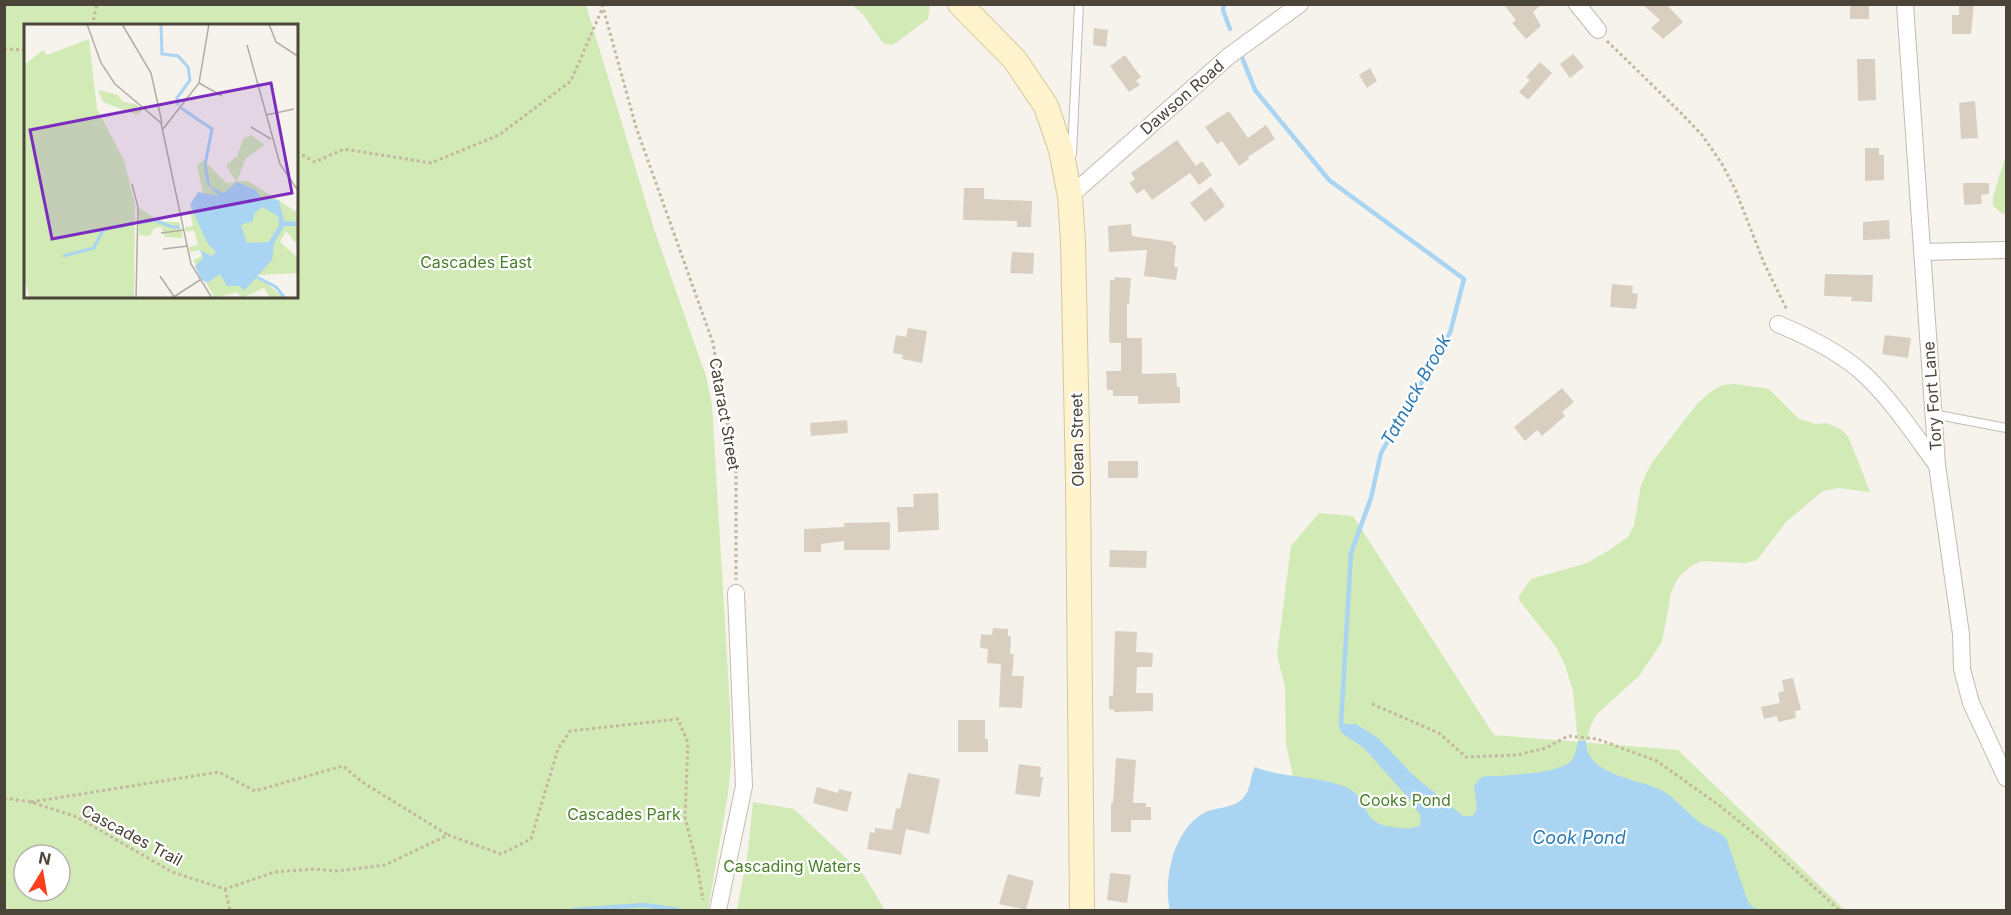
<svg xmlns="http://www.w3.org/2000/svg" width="2011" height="915" font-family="Inter,sans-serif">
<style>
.green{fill:#d2eab5;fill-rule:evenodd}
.water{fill:#a9d4f2}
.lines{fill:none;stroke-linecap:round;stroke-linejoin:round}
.stream{stroke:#a9d4f2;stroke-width:4.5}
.building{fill:#d8cfc1}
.lane-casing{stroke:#c2bbae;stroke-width:10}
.street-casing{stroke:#c2bbae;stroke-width:18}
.secondary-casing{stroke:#d6c79b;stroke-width:26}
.path{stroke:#c4b79f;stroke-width:3;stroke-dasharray:3 3;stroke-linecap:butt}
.lane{stroke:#fff;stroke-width:8}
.street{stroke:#fff;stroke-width:16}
.secondary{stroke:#fff3cd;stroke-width:24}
.labels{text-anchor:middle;stroke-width:4.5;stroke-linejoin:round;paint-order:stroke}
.street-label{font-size:16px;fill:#4b4439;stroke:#fff}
.park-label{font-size:16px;fill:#4a7f2a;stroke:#fff}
.water-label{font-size:18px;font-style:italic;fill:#2e7ab2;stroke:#fff}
.inset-river{fill:none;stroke:#a9d4f2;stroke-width:3}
.inset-road{fill:none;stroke:#b2ada4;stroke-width:1.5}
.view{fill:#7b2cbf;fill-opacity:0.15;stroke:#7b2cbf;stroke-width:3}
.inset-edge{fill:none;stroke:#4b4439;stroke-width:3}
</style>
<rect width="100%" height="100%" fill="#f6f3ec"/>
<!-- green -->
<path class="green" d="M5,4L586,5L654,229L706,376L712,405L730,708L731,762L728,794L708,910H5ZM26,26H297V297H26ZM24,855H60V891H24Z
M930,4L928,19L893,45L883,43L862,13L852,5Z
M2006,155V212L2003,214L1993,206V196Z
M1735,384L1769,389L1799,419L1816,424L1827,423L1842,430L1849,438L1870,492L1839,488L1823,491L1786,522L1757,560L1746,563L1701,561L1690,567L1678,578L1671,593L1662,642L1639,676L1597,714L1591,725L1586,741H1578L1573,691L1565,665L1556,647L1519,600V596L1531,579L1587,563L1608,551L1628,537L1634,525L1641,485L1651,464L1696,405L1709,393L1722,385Z
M1319,513L1353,516L1494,735L1678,750L1845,910H1166L1237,870L1295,785L1286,744L1285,687L1277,655L1291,546Z
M753,802L794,809L863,874L885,910H737L748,851Z"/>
<!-- water -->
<path class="water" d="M1341,724H1356L1378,738L1414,776L1463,816H1473L1477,809L1474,786L1481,777C1502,775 1555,775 1570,762C1576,757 1576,748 1578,741H1586C1585,774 1636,779 1659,789C1674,796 1685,811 1698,821C1707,828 1717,830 1726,838L1748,902L1754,908L1763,910H1170C1163,880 1173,832 1202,814C1215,806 1233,810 1244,797C1251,789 1250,776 1255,767C1279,778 1336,777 1354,792C1371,808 1363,824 1393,827C1403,829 1411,829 1420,826L1421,816L1410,800L1365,749L1342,733L1339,727Z"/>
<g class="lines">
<!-- stream -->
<path class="stream" d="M1224,4L1223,10L1230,29
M1241,55L1255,90L1329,180L1464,279L1450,333L1381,453L1371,498L1351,553L1341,724L1345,726
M574,910L644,905L678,910"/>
</g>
<!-- building -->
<path class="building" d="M1503,4H1542L1533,12L1541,26L1526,39L1512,23L1516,20Z
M1642,4H1666L1683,22L1663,39L1651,28L1660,20Z
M1850,4H1869V19H1850Z
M1959,4H1974L1971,34H1952V15H1959Z
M1094,28L1108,30L1106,47L1093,45Z
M1573,54L1584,67L1570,78L1560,64Z
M1125,55L1141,77L1136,81L1140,85L1129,92L1110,66Z
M1857,59H1875L1876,100L1858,101Z
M1540,62L1552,73L1528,100L1519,92L1530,80L1526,77Z
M1370,68L1377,81L1367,88L1359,75Z
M1975,101L1978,138L1961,139L1959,103Z
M1229,111L1248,138L1266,125L1275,139L1248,157L1249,159L1239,166L1222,141L1217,144L1205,127Z
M1177,140L1196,166L1202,161L1212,175L1199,185L1190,173L1152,200L1144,189L1137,194L1129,183L1135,179L1131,173Z
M1865,148H1879V155H1884V180L1865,181Z
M1963,183H1989V194L1981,195L1982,204L1964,205Z
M1211,187L1225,206L1205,222L1190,203Z
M964,188H984V199L1032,201L1031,227H1017V221L963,220Z
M1889,220L1890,239L1863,240V222Z
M1131,224L1132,236L1173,242V245H1176L1174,267H1178L1176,280L1144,276L1147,250L1109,252L1108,226Z
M1012,252L1034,253L1033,274L1010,273Z
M1825,274L1873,275L1872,302L1851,301L1852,297L1824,296Z
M1115,277L1131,278L1129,304H1127V338H1142V374L1176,373L1177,387H1180V403L1138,404V396H1113V390H1107L1106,371H1121V343H1110L1109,340L1110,280H1114Z
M1612,284L1633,286L1632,293L1638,294L1636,309L1610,307Z
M908,328L927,331L922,363L902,359L903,355L893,353L896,335L906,337Z
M1885,335L1911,338L1908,358L1882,354Z
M1562,388L1574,402L1562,412L1565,416L1542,436L1537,430L1525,441L1514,427Z
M847,420L848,433L811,436L810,423Z
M1108,461H1138V478H1108Z
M938,493L939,530L898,532L897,507H914L913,494Z
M890,522V550H844V541L821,544V552H804V529L844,527V523Z
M1110,550L1147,551L1146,568L1109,567Z
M993,628L1008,629V636L1011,637L1010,654H1014L1012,676H1024L1022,708L999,707L1001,664L987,663L988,649L980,648L981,634L992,635Z
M1115,631L1137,632L1136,652L1153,653L1152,667H1137L1136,693H1153V711L1114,712V710L1109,709V696H1113Z
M1793,678L1801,710L1795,711L1796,718L1778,722L1777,716L1764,719L1761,707L1780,703L1778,693L1784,691L1782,680Z
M958,720H985V739H988V752H958Z
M1116,758L1136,760L1133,803H1146V807H1151V820H1131V832H1111V803H1113Z
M1019,764L1041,767L1040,777H1043L1040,797L1015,794Z
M908,773L940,779L929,834L906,829L901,855L867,849L870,832L875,833V828L892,830L896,808L900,809Z
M817,787L838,793L839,789L852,792L847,812L813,803Z
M1110,873L1131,875L1127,903L1107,900Z
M1008,874L1034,881L1026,910L999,904Z"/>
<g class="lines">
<defs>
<path id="lane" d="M1072,154L1079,4
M1933,414L2006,428"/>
<path id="street" d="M1577,4L1598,30
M1905,4L1937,465L1961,634L1962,669L1971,703L2006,778
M1070,196L1229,56L1300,4
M1922,252L2006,250
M1778,324C1809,337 1842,353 1866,376C1893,402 1914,434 1936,464
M718,910L744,786L736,593"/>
<path id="secondary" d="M960,4L1015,60L1046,106L1061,150L1070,196L1073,241L1078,482L1082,910"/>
</defs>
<!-- lane casing -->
<use href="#lane" class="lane-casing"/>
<!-- street casing -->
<use href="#street" class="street-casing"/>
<!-- secondary casing -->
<use href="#secondary" class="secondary-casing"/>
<!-- path -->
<path class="path" d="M602,4L636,127L713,343L736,469V580
M92,26L97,4
M1607,41L1681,113L1702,135L1722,164L1735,189L1764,263L1787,310
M4,49L26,50
M297,152L315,162L344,149L431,163L499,135L571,81L602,9
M1372,704L1439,733L1466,757L1517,755L1546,748L1568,736L1597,739L1657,761L1720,806L1762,840L1839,910
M4,798L31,802L77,817L172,872L225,889L275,872L314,869L337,871L385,865L448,835L501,854L531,839L558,749L570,731L678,719L688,743L685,817L698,870L703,900
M31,802L219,772L255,791L343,766L362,782L448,835
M225,889L230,910"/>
<!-- lane -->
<use href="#lane" class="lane"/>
<!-- street -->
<use href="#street" class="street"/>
<!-- secondary -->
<use href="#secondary" class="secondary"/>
</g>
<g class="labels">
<!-- street labels -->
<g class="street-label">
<text transform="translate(1182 97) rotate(-41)" y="6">Dawson Road</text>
<text transform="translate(1932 396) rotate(-94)" y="6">Tory Fort Lane</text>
<text transform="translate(725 414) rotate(80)" y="6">Cataract Street</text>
<text transform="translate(1077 440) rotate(-91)" y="6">Olean Street</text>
<text transform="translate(132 835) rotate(28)" y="6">Cascades Trail</text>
</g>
<!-- park labels -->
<g class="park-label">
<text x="476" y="268">Cascades East</text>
<text x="1405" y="806">Cooks Pond</text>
<text x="624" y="820">Cascades Park</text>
<text x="792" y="872">Cascading Waters</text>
</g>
<!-- water labels -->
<g class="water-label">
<text transform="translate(1416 390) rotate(-61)" y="6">Tatnuck Brook</text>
<text x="1579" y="844">Cook Pond</text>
</g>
</g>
<!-- overview -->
<g transform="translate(24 24)">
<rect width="274" height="274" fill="#f6f3ec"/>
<path d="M65,15L73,85L100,136L111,180L110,274H6L0,255V41L19,26L23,31ZM74,66L94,71L99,78L112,80L118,87L113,91L79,78ZM227,111L241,121L222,134L213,157H224L274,189V222L262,207L256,218L274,234V249L233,251L260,274H246L240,264L218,274L213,268L191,274L169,236L178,232L176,226L166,228L165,223L174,221L170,206L162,208L161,203L169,202L166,188L179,170L173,141L180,136L202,159L212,158L202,141L213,132L219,115ZM115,184L137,198H155L159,214L141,213L137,203L130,204L126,212L115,211Z" fill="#d2eab5"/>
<path d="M213,158L232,166L237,174L255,176L260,197L274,198V202H260L250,220L248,236L220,267L216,262H203L196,250L183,259L177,255L171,242L179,234L176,226L188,232L192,228L184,220L166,181L174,168L195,172L184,161L200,169ZM238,183L254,192L255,201L245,218L223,219L217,201L229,197L230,190Z" fill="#a9d4f2" fill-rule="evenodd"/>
<path class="inset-river" d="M137,0L138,30L154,32L164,43L166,56L153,74L154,81M157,84L188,105L181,141L185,162M115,199L131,196L148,203H156M39,232L70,224L79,206L111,199M233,253L252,263L261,274"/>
<path class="inset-road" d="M63,0L77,39L91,60L137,99L167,240L188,274M98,0L127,49L138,99M245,0L252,18L275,33M223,21L256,140L275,168M175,59L198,72M242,91L270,85M227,103L247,115M139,105L175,59L185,0M108,160L114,183L112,274M137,209L160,206M139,225L164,222M136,252L151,274M148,274L176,256"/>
<path class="view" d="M247,59L268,169L28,215L6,106Z"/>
<rect width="274" height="274" class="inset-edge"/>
</g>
<!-- border -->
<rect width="2011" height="915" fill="none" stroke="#4b4439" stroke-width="12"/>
<!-- north arrow -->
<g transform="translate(42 873) rotate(11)"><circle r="28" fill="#ffffff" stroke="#b7b4b0" stroke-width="1.5"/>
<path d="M0-4.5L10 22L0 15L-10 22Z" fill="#fc3f1d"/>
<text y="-9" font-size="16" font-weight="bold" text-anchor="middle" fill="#4b4439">N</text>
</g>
</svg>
